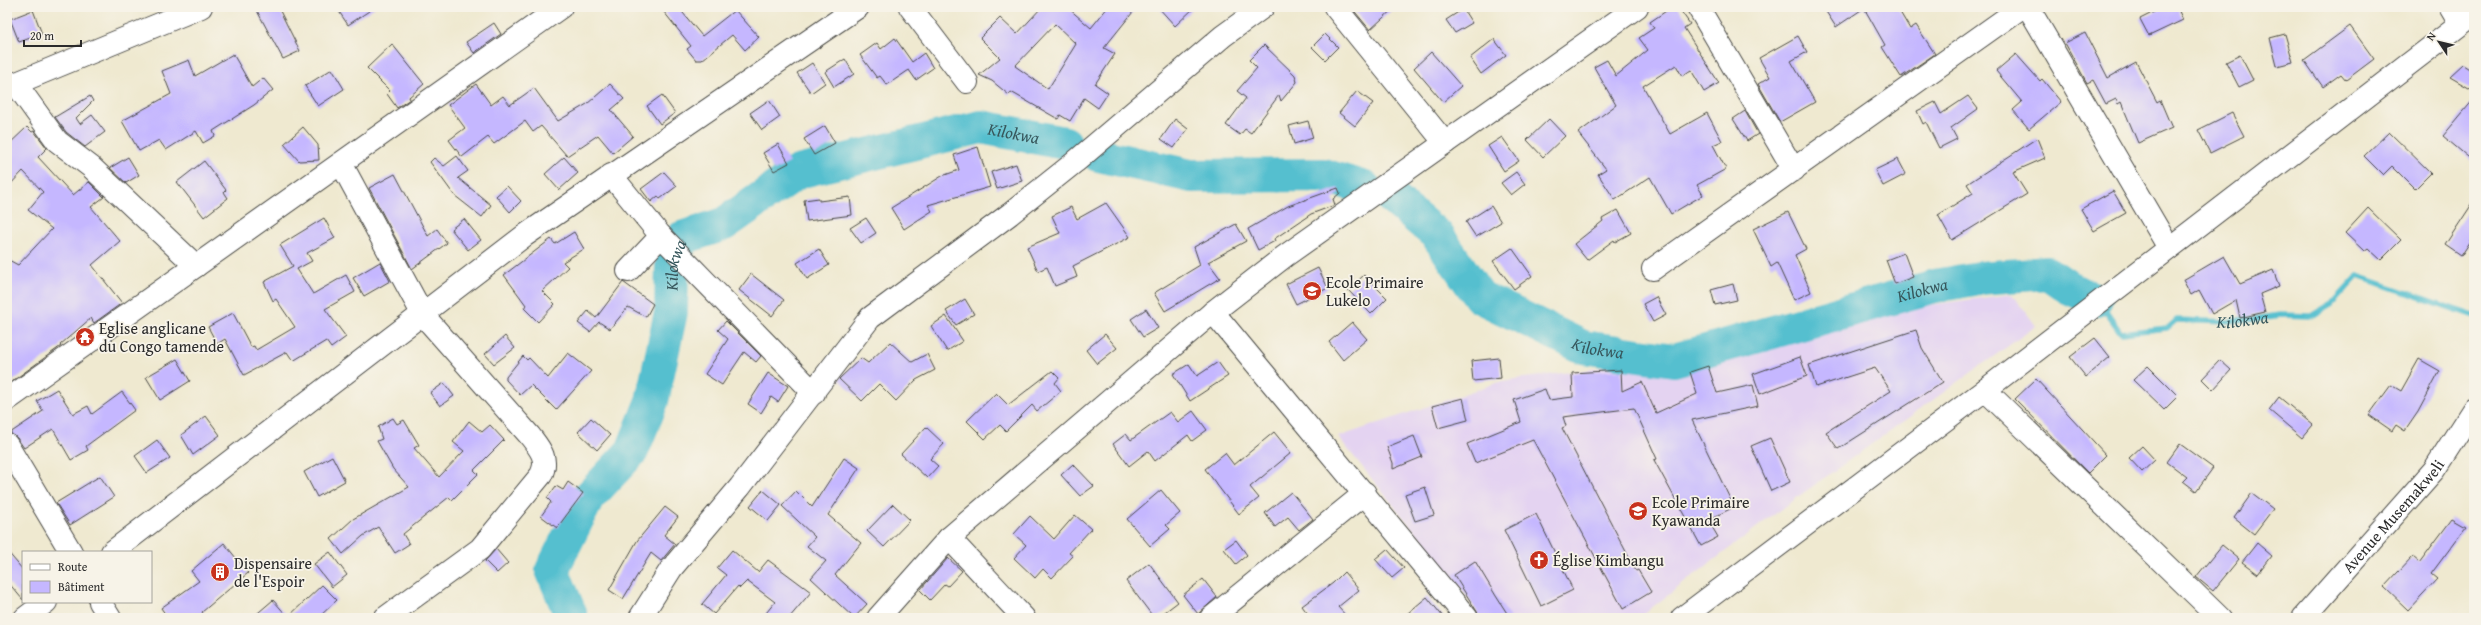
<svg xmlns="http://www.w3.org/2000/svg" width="2481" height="625" font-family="'Gentium Book Plus',serif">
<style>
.built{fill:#e4d3f1}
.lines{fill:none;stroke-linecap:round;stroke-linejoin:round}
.stream{stroke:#54bfcf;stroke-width:5.5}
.river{stroke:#54bfcf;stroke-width:34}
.building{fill:#c5b7ff;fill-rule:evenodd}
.minor-casing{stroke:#484844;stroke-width:24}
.tertiary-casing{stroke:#484844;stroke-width:24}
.primary-casing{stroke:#484844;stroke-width:24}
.minor{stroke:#fff;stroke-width:22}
.tertiary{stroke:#fff;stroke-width:22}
.primary{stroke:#fff;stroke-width:22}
.labels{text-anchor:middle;stroke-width:3.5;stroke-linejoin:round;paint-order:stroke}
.poi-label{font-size:16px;fill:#2b2b2b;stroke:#f7f3e8;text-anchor:start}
.street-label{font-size:16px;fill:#2b2b2b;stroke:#f7f3e8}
.water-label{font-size:17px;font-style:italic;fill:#37575c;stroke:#f7f3e8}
</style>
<rect width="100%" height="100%" fill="#f7f3e8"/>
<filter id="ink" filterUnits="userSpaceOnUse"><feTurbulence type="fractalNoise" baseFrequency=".025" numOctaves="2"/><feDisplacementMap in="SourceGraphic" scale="8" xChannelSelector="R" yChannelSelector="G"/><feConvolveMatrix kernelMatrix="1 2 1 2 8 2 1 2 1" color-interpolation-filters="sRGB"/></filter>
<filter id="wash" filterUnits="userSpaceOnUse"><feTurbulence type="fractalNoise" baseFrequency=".012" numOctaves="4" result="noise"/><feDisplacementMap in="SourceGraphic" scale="16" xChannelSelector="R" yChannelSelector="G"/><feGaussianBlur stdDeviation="0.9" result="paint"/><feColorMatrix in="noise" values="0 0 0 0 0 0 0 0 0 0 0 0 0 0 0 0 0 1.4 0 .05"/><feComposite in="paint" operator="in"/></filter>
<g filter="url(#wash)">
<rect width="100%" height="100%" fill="#efe9d0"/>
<!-- built -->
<path class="built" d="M2013,294L2036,326L1781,509L1638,618H1485L1338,437L1502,381L1623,365H1683L1811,328L1921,306Z"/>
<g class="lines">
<!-- stream -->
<path class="stream" id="s1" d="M2102,306L2121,333L2167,328L2176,320L2229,322L2281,315L2311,316L2334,302L2358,276L2474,316"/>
<!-- river -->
<g class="river">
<path d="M1098,155L1191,176L1323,175L1365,188"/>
<path id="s2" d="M1390,196L1437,235L1480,297L1583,347L1674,360L1935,286L1979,278L2048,273L2068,287L2096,300"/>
<path id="s3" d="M568,618L570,613L552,570L588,498L632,451L652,401L671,312L672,263L682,238L724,224L798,172L899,147L981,127L1065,143"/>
</g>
</g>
<g id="blocks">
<!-- building -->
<path class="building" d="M255,7H278L300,51L283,59Z
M336,7H375L348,25Z
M660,7H678L702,36L735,10L759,37L745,50L732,35L702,60H696L687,49L691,46Z
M1042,7H1067L1091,28L1108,7H1137L1104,48L1115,54L1095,84L1108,93L1098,108L1084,98L1070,121L1060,115L1058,119L1011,92L1009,95L992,81L979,75L1000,58L980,38L1000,18L1017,34ZM1055,24L1076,44L1048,89L1015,66Z
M1158,7H1195L1175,26Z
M1351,7H1395L1370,30Z
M1672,7H1678L1690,24L1684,28L1719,83L1704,92L1691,70L1682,76L1676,65L1643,86L1670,134L1707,113L1722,141L1713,145L1726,169L1697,185L1703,195L1671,214L1650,177L1615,200L1598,174L1606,169L1578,133L1616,105L1594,67L1607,60L1616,76L1648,50L1639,38L1654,28L1650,22Z
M1823,7H1897L1910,29L1916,25L1935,54L1901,77L1882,47L1885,45L1864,8L1836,27Z
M2164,7H2177L2183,20L2149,36L2140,19Z
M1463,9L1472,23L1455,33L1446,20Z
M33,10L42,34L19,42L10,19Z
M494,23L501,34L474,53L466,42Z
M2350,26L2374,59L2346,80L2341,74L2323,87L2304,60Z
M2085,33L2108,78L2136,62L2157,102L2160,100L2172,128L2138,143L2121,102L2118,104L2116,99L2106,104L2093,80L2087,83L2065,43Z
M1325,34L1338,47L1325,60L1312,47Z
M2285,34L2293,62L2277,66L2270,38Z
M1798,36L1807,52L1791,61L1815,102L1780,122L1758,84L1770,77L1759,58Z
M895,38L912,62L924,53L933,68L916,80L909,70L887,85L880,76L877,78L860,55L877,43L881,49Z
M1494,39L1506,55L1481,74L1470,58Z
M392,44L424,84L409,97L410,99L397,108L387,94L390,91L367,68Z
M1264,45L1295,75L1297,82L1281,101L1279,95L1251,133L1245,129L1240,135L1226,125L1246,98L1237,91L1257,68L1249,60Z
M1431,52L1461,86L1443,102L1414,68Z
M233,54L252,87L263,78L273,90L254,105L213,131L215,136L203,143L196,131L166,150L159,140L139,151L122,121L171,94L162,71L189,60L195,76Z
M2016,54L2040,81L2042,79L2061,102L2029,129L2013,110L2022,102L1996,71Z
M2240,55L2253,80L2239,87L2226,62Z
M845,59L854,74L834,87L825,72Z
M812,63L825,83L811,93L797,73Z
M2463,65L2474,72V91L2450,77Z
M332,69L344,89L318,106L305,86Z
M476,84L491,105L503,96L510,105L534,88L558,121L587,104L610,84L624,99L611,110L633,136L613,153L598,135L567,156L541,126L533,132L525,121L494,144L488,137L462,157L449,140L465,128L448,105Z
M1357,91L1373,103L1355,126L1339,113Z
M662,95L675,113L660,124L647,106Z
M90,96L93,101L76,118L80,124L92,115L105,132L85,147L66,132L55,117Z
M1968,96L1978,109L1951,128L1957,139L1939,148L1926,122L1923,124L1917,111L1935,102L1941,114Z
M2474,99V162L2443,136Z
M769,100L780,117L762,130L750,113Z
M1745,111L1758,134L1747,141L1733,119Z
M2232,113L2244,136L2210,153L2198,130Z
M1175,119L1188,129L1174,148L1161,139Z
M1549,119L1565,136L1543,157L1527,140Z
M1308,121L1313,138L1294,144L1289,126Z
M825,126L835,143L814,155L804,139Z
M27,127L32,132L34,131L47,148L38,157L73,195L89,182L104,197L91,207L120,241L92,265L122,303L94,323L91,318L60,345L61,346L7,385V259L18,265L52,229L28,210L43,192L23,171L7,188V146Z
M303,127L318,145L319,160L299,161L284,144Z
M2389,132L2431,173L2415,189L2392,166L2383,175L2364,156Z
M1502,137L1519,161L1504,171L1488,146Z
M2037,138L2045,158L2013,172L2027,194L1952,240L1938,215L1973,193L1967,184Z
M778,144L789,163L774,171L763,153Z
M978,147L990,187L928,205L932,211L904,229L891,208L942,176L959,170L954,155Z
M457,156L468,171L458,178L491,205L482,217L454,195L430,162L434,158L444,166Z
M128,157L139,175L126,183L110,168Z
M564,157L578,173L559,190L545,174Z
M1898,159L1906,174L1883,186L1875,170Z
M204,161L226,190L224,192L228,198L204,217L177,182Z
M1016,164L1022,181L997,189L991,172Z
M664,172L677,186L660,199L658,196L651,202L641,189Z
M1516,172L1525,184L1511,195L1501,183Z
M395,174L428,236L437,229L447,243L412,269L369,188Z
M507,186L521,201L510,212L496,196Z
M1338,188L1340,193L1333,199L1335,205L1311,214L1274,239L1275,241L1258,250L1248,229L1288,206Z
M2113,191L2126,213L2094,231L2081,209Z
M850,197L852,215L807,221L804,200L819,198V201Z
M2474,201V236L2461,256L2445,245Z
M1106,203L1130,237L1073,266L1077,277L1055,286L1047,267L1038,271L1027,247L1060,233L1052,216L1071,207L1077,219Z
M1491,206L1501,222L1476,237L1466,222Z
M2368,208L2401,240L2381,260L2368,248L2364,251L2345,233Z
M1618,210L1631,233L1615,242L1614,240L1587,260L1574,244L1603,221L1602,219Z
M1788,212L1806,249L1795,255L1811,292L1794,300L1777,263L1771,267L1753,229Z
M324,218L335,238L307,253L312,261L297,269L313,294L346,275L355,292L325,309L346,337L331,348L326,341L293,361L287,352L244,375L225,339L217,344L208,327L233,313L251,347L254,346L256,350L295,327L276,299L273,301L264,282L293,266L280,245Z
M866,218L876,233L861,243L850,228Z
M464,219L481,240L468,250L451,229Z
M1236,224L1246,241L1208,262L1220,278L1165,311L1154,293L1200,265L1194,247Z
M574,232L584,249L563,262L568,267L542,291L555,304L538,322L524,308L526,305L504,275L551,239L555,244Z
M1512,248L1532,276L1514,289L1493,261Z
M819,249L829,265L807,279L797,263Z
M1904,253L1913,277L1895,284L1886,260Z
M2224,256L2240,284L2273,270L2279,286L2260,294L2265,312L2240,318L2236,300L2212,314L2199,290L2191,295L2183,280Z
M380,262L390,281L364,296L353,278Z
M1318,268L1328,288L1296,304L1286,284Z
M751,274L784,300L772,316L739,290Z
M1364,275L1387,298L1371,314L1348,290Z
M623,282L653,304L646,317L628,307L610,329L599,322L590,332L578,323L588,311L596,318Z
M1733,284L1737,300L1715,305L1711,290Z
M1656,297L1666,315L1653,322L1643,304Z
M965,299L974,314L956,325L946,311Z
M1146,309L1158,328L1143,337L1131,319Z
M946,316L963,341L947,351L931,326Z
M726,321L761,356L756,362L744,352L722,385L705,374L728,339L718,330Z
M1352,322L1367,339L1343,360L1329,342Z
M1916,330L1922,348L1943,382L1838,449L1826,432L1891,391L1875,368L1816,387L1809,365Z
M1105,334L1117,348L1097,364L1086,350Z
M505,336L515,348L494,364L485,354Z
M2095,338L2110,357L2086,377L2070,357Z
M890,342L912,362L927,354L935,370L916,380L896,401L879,384L862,401L839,379L861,358L868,363Z
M568,353L591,371L556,410L531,385L520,395L506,380V377L523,356L527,360L529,358L548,378Z
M1800,357L1807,376L1760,394L1753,374Z
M1499,358L1501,378L1473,381L1471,361Z
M177,359L190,381L160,400L146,377Z
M2419,359L2440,371L2418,412L2405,431L2396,425L2392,431L2369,415L2391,385L2401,391Z
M2220,360L2231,370L2213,390L2202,379Z
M1218,362L1228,376L1190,401L1173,374L1189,364L1197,376Z
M1708,366L1717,393L1753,385L1758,406L1692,420L1734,507L1708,520L1718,537L1701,546L1654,460L1657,459L1634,408L1563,417L1566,426L1562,428L1636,571L1638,570L1651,592L1623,609L1533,440L1475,463L1467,444L1521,422L1514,400L1545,389L1549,400L1573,397L1572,373L1621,370L1622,391L1642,382L1656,413L1697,394L1690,372Z
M2148,366L2178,396L2164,410L2133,380Z
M1052,371L1059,378L1055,383L1061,391L1037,411L1032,405L1006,431L1000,425L985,439L967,421L996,393L1008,405Z
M768,373L788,386L778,402L771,397L761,413L748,404Z
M2036,379L2106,455L2088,473L2015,399Z
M444,383L454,396L440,406L430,393Z
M57,389L73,414L88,406L92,414L122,392L135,410L86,446L88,450L71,460L53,429L24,448L17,438L10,433L43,411L37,401Z
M2279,397L2313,425L2302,438L2269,410Z
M1463,398L1468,420L1438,428L1432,406Z
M1193,411L1207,430L1192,441L1188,435L1155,461L1148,451L1129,466L1113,444L1126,434L1131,440L1170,412L1178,422Z
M206,416L220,435L193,455L181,435Z
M393,418L397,424L404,420L419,445L414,448L439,477L464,451L453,442L469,421L482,432L490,425L504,440L474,470L478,474L452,500L449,497L403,534L409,544L395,553L378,527L363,536L343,554L331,539L353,519L409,487L393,469L377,441L382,439L378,427Z
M591,418L610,435L597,450L578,432Z
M926,427L944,444L930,459L938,466L927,478L901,454Z
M1274,432L1291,453L1250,487L1259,498L1239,514L1205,469L1225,453L1234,465Z
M1414,436L1422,457L1393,469V463L1387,447Z
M1770,438L1790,482L1771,491L1751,446Z
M157,440L170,458L147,473L135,456Z
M2180,444L2213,468L2196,491L2183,481L2187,477L2167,462Z
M2142,446L2155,460L2142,472L2129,458Z
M332,456L345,481L317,497L304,472Z
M844,458L859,468L828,515L861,543L835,575L867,604L854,618L811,578L826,561L807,546L815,537L782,506L796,491L812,507Z
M1073,464L1094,486L1080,496L1061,475Z
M100,476L114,497L70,525L56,503Z
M568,482L583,493L557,528L541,516L551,502L547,498L556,486L563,490Z
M1425,487L1434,515L1415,521L1405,494Z
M763,490L781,505L768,521L750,506Z
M1161,490L1180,513L1166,525L1170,529L1150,546L1127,519Z
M1291,492L1313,519L1299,530L1288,517L1275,527L1265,513Z
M2252,493L2273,509L2254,534L2234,518Z
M893,504L910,520L884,547L867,531Z
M665,507L678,517L664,535L675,544L661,561L651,553L623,599L609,590L637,541Z
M1536,514L1573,590L1541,606L1504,530Z
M1075,515L1091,529L1069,553L1073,556L1052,578L1043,569L1035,578L1014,558L1026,545L1014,534L1030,516L1054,539Z
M2452,519L2466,527L2431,574L2437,579L2408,610L2384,587L2412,557L2419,563Z
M1236,540L1247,555L1236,564L1224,549Z
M224,543L248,573L202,612L206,618H168L161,608L199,581L191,571Z
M2257,543L2272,556L2258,574L2242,562Z
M2222,545L2239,559L2213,591L2196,577Z
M496,549L508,563L497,573L485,561Z
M1387,549L1404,568L1392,578L1375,559Z
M732,550L758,572L768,560L811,592L789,618H762L775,602L747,581L740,588L738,586L714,614L702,604L726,575L717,568Z
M7,551L23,570V600L7,581Z
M330,552L347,575L332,587L314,564Z
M948,558L962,571L948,586L945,584L930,600L920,590Z
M1475,561L1496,596L1510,618H1481L1454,575Z
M1149,563L1178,602L1157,618H1154L1126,581Z
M1344,572L1359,590L1338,607L1348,618H1311L1302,606L1333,583Z
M1203,579L1217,597L1198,614L1183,595Z
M322,585L337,600L318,618H252L273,600L288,617Z
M1427,597L1444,618H1402Z"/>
</g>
</g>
<g filter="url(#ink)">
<use href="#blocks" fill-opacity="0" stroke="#484844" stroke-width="1"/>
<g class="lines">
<defs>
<g id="minor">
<path d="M910,7L967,82"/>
<path d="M1335,7L1445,143"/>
<path d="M1698,7L1794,170"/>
<path d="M2028,7L2169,248"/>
<path d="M2450,7L2460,24"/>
<path d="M16,84L57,141L91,167L196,266"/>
<path d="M7,87L201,7"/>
<path d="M342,165L423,315L530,436C540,449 549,459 541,475L480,549L385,618"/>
<path d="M611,175L661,236L628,271"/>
<path d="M661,236L814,393"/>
<path d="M1653,269L2022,7"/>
<path d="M1213,312L1467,618"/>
<path d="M1985,390L2220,618"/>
<path d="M7,400L561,7"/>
<path d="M7,445L71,552"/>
<path d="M949,538L1024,618"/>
<path d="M100,602L110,618"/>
<path d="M640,618L671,569L740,487L870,318L1010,214L1075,162L1223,36L1263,7"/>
<path d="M878,618L949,538L1213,312L1285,256L1637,7"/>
<path d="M1211,618L1365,493"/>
<path id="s4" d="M2303,618L2434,470L2474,408"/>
</g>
<path id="tertiary" d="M112,552L524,236L858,7
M25,618L46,602"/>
<path id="primary" d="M1682,618L1985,390L2474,14"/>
</defs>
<!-- minor casing -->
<use href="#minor" class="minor-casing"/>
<!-- tertiary casing -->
<use href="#tertiary" class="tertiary-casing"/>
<!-- primary casing -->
<use href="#primary" class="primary-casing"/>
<!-- minor -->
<use href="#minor" class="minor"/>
<!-- tertiary -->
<use href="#tertiary" class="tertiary"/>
<!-- primary -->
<use href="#primary" class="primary"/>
</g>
</g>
<!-- icons -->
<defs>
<symbol id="school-disc" viewBox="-11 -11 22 22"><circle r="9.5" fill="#c8321e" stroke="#f7f3e8"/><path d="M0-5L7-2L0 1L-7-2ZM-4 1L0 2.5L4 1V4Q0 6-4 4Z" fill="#fff"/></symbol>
<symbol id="temple-disc" viewBox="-11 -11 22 22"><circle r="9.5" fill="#c8321e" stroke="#f7f3e8"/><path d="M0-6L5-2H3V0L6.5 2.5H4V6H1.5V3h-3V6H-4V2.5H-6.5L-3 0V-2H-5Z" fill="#fff"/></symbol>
<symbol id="church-disc" viewBox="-11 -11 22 22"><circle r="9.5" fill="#c8321e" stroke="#f7f3e8"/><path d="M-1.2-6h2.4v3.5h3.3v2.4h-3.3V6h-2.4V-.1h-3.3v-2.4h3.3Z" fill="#fff"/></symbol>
<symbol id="building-disc" viewBox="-11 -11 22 22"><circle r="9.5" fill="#c8321e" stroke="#f7f3e8"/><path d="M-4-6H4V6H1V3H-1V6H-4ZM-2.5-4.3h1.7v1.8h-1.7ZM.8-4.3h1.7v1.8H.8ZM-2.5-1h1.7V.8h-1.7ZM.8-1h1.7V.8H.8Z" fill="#fff"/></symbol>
</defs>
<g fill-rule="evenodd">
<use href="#school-disc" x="1301" y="280" width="22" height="22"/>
<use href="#temple-disc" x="74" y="326" width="22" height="22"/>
<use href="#school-disc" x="1627" y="500" width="22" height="22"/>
<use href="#church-disc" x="1528" y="549" width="22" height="22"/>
<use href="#building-disc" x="209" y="561" width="22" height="22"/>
</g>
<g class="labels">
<!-- poi labels -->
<g class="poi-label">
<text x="1326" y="288">Ecole Primaire<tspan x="1326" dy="18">Lukelo</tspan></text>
<text x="99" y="334">Eglise anglicane<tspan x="99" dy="18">du Congo tamende</tspan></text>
<text x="1652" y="508">Ecole Primaire<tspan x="1652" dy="18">Kyawanda</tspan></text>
<text x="1553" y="566">Église Kimbangu</text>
<text x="234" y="569">Dispensaire<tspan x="234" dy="18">de l'Espoir</tspan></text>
</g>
<!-- street labels -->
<g class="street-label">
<text dy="6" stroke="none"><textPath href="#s4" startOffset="136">Avenue Musemakweli</textPath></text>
</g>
<!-- water labels -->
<g class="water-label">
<text dy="6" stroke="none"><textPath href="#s3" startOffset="774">Kilokwa</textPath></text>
<text dy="6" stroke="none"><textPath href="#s3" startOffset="389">Kilokwa</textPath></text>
<text dy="6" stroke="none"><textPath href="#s2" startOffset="601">Kilokwa</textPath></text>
<text dy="6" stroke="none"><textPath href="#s1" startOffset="158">Kilokwa</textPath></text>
<text dy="6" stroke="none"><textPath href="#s2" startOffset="266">Kilokwa</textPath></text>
</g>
</g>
<!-- margin -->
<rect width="2481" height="625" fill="none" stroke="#f7f3e8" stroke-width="24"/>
<!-- legend -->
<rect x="22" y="551" width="130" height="52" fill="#f7f3e8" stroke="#a5a39c"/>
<rect x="30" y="564" width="20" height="6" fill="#ffffff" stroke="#a5a39c"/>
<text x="58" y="571" font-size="12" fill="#2b2b2b">Route</text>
<rect x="30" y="581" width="20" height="12" fill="#c5b7ff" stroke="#a5a39c"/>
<text x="58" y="591" font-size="12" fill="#2b2b2b">Bâtiment</text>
<!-- north arrow -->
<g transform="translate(2439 42) rotate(305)" stroke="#f7f3e8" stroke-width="3" paint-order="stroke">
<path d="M0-3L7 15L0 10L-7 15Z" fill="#2b2b2b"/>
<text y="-6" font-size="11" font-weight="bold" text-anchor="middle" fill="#2b2b2b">N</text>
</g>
<!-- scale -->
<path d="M24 40v6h57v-6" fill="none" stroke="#2b2b2b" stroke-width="2"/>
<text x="30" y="40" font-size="12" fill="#2b2b2b" stroke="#f7f3e8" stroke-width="3" paint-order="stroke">20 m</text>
</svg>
